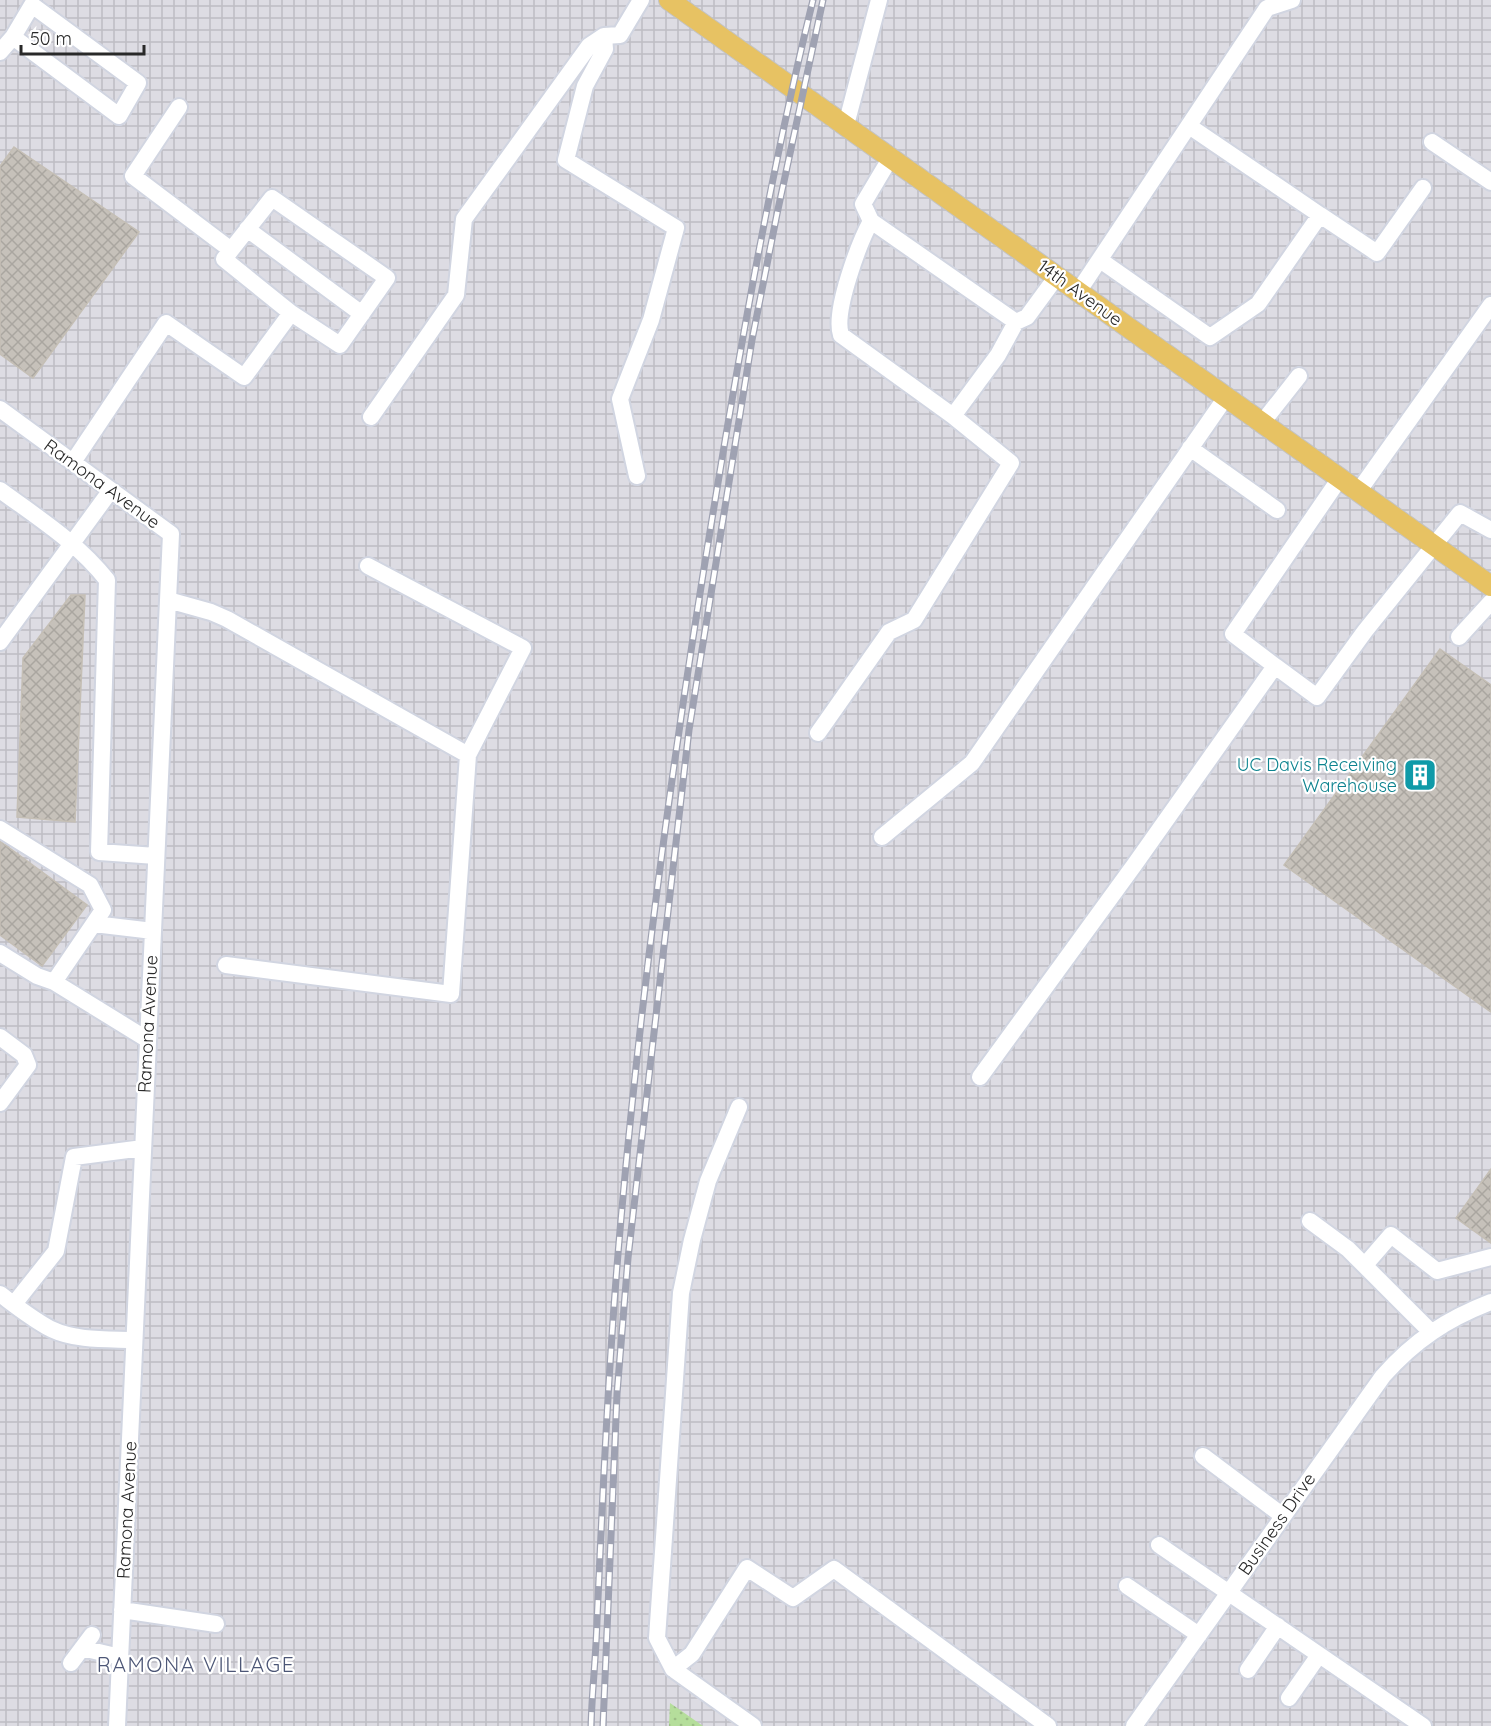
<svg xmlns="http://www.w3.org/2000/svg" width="1491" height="1726" font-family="Quicksand,sans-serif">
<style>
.industrial{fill:url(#industrial-grid)}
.green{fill:url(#green-dots)}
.building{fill:url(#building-cross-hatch);stroke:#c5bfb5;stroke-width:1.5}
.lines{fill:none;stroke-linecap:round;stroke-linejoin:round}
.minor-casing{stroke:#d1d5e1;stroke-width:20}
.major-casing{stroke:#c3c3c3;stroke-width:22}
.minor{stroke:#fff;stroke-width:16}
.major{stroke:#e7c263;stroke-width:20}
.rail-casing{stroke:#9fa2b2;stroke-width:7}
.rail{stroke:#fff;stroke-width:4.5;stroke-dasharray:14;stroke-linecap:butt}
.labels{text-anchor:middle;stroke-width:4.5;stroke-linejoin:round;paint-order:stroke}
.street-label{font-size:18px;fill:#292929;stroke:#fff}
.culture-label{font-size:18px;fill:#0d838f;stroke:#fff;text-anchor:end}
.quarter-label{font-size:21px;letter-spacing:1.5px;fill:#4c5676;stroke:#fff}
</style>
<defs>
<pattern id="industrial-grid" width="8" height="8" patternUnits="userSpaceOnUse" patternTransform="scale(1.5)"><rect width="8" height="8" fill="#dddce3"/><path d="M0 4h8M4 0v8" fill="none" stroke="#bebdc3"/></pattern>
<pattern id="green-dots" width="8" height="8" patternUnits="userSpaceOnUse" patternTransform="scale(1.5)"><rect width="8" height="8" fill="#b5de9b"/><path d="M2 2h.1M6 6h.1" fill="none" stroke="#9cbe86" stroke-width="1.8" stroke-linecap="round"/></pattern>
<pattern id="building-cross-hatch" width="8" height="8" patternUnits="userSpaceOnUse" patternTransform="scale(1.5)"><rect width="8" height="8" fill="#c6c1ba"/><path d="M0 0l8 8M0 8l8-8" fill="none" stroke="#aaa6a0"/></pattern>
</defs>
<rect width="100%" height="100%" fill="#eae3db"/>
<!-- industrial -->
<path class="industrial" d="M0,0H1491V1726H0Z"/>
<!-- green -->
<path class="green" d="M670,1703L703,1726H669Z"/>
<!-- building -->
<path class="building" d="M14,147L139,232L33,378L0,354V166Z
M71,595H85L75,822L17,817L23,658Z
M1440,649L1491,685V1012L1284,865Z
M0,841L87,905L42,966L0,935Z
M1491,1169V1243L1456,1218Z"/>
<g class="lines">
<defs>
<path id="minor" d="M604,36L605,49L585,86L566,160L676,228L651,320L620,399L637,476
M0,52L13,37L32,5L138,83L119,116L13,37
M179,107L133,176L231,250
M846,125L879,0
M1189,126L1320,215
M1432,142L1491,182
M891,157L863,204L871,221L1016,322L1027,317L1057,276
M272,198L387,278L340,345L291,313L224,259Z
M871,221C859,243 833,312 841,335L953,416L998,355L1016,322
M247,229L362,314
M1100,260L1210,337L1258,304L1320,215L1377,253L1423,188
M1078,292L1267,8L1292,0
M0,409L171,534L117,1726
M371,417L456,295L464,219L589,46L604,36L620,35L641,0
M1262,423L1299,376
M1190,448L1277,510
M73,462L166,323L244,377L291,313
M0,490C38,518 78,543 107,580L99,852L156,856
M1358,492L1491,305
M168,600L211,612L227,619L468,755L523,648L368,566
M1459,637L1491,602
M0,642L111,490
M1275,666L1233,634L1340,478
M818,733L889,632L914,620L1011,463L953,416
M0,829L90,885L103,910L54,982
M882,837L972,763L1226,397
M94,924L153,931
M0,953L37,976L54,982L148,1040
M226,965L451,994L468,755
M0,1037L24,1055L28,1065L0,1103
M980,1077L1135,864L1275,666L1317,697L1365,631L1460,513L1491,530
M739,1107L708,1181L692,1240L681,1293L657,1638L673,1669L753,1726
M1310,1221L1348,1249L1430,1331
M1365,1265L1391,1235L1437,1271L1491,1257
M0,1294C16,1306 32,1319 51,1329C76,1341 107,1339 134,1340
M14,1304L56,1251L74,1157L143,1148
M1203,1456L1283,1516
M1159,1545L1423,1726
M1127,1586L1199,1635
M122,1610L216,1624
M82,1648L120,1657
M71,1663L92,1635
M673,1669L692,1654L747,1568L793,1598L834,1569L1048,1726
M1248,1670L1278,1626
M1289,1698L1319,1655
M1134,1726L1383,1376C1415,1340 1447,1319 1491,1302"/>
<path id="major" d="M669,0L1491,586"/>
</defs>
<!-- minor casing -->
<use href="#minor" class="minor-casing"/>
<!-- major casing -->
<use href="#major" class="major-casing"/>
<!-- minor -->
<use href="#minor" class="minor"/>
<!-- major -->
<use href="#major" class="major"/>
<defs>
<path id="rail" d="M591,1726C592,1691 596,1656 597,1621C603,1487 609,1353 621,1219C642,982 675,742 714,507C742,337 772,167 813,0
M603,1726L617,1394L628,1258L689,730L752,340L777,214L823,0"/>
</defs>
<!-- rail casing -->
<use href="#rail" class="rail-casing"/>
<!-- rail -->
<use href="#rail" class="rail"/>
</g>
<!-- icons -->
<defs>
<symbol id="building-square" viewBox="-11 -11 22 22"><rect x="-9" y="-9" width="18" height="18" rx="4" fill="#0f9aa8" stroke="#fff"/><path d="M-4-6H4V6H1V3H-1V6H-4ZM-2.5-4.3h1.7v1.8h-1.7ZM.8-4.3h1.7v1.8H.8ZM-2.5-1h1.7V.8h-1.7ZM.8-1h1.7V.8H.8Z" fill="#fff"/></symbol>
</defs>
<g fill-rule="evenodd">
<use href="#building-square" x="1401" y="756" width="38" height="38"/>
</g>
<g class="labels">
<!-- street labels -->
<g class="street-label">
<text transform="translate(1080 293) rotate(36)" y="6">14th Avenue</text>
<text transform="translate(102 484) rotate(36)" y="6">Ramona Avenue</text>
<text transform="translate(148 1024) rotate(-87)" y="6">Ramona Avenue</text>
<text transform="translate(127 1510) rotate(-87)" y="6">Ramona Avenue</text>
<text transform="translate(1277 1524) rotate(-55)" y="6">Business Drive</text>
</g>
<!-- culture labels -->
<g class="culture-label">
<text x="1397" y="771">UC Davis Receiving<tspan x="1397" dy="21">Warehouse</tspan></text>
</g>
<!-- quarter labels -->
<g class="quarter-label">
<text x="196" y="1672">RAMONA VILLAGE</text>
</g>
</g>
<!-- scale -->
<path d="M21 45v9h123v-9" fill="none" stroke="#292929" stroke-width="3"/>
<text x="30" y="45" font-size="18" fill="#292929" stroke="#ffffff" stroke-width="4.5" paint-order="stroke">50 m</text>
</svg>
